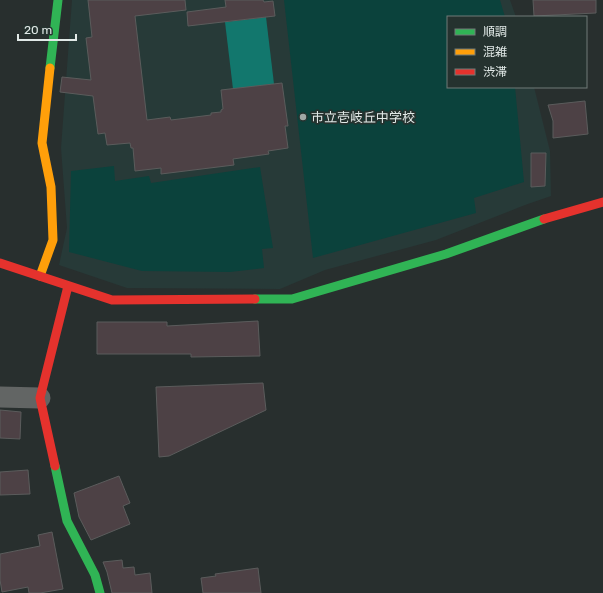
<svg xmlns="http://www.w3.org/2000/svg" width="603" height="593" font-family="Rubik,'Noto Sans JP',sans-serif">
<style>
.built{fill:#273a38}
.green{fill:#0b423c}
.water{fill:#12776d}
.building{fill:#4d4145;stroke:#5b5c5c}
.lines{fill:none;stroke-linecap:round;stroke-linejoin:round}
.street{stroke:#626564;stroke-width:21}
.fast{stroke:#30b455;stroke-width:9}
.slow{stroke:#ff9f0a;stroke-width:9}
.jam{stroke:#e5322d;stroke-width:9}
.poi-dot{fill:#a0a8a6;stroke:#25322f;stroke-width:1.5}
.labels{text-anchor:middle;stroke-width:3.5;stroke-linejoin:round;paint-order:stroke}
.poi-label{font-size:13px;fill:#e1e9e7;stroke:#25322f;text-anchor:start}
</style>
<rect width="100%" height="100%" fill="#282f2e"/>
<!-- built -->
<path class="built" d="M72,0H510L516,17H448V87H534L550,151L551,196L525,205L436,240L325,270L280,289L127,288L59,265L67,228L61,148Z"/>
<!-- green -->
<path class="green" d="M284,0H500L505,17H448V87H515L524,182L474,198L476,213L313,258Z
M114,166L115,181L149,176L151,183L260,167L273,248L262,249L264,268L230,272L142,271L69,252L71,171Z"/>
<!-- water -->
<path class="water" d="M266,17L274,84L233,89L225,22Z"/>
<!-- building -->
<path class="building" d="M88,0H185L186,10L135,16L147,120L170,117L171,120L211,115V113L221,112V110L223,109L221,90L282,83L288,126H285L288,148L268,151L269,154L233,159L234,165L161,174V168L135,171L133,148H131L130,143L107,145L105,133L98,134L93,96L60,92L62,77L91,80L86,38L92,37Z
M225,0H263L264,2L273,1L275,16L188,26L187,12L226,7Z
M533,0H596V13L534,16Z
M585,101L588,134L553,138V121L548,105Z
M531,153H546L545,186L531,187Z
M258,321L260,356L191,357V354H97V322H167V326Z
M263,383L266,410L169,456L159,457L156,387Z
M0,410L21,412L20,439L0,438Z
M28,470L30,494L0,495V472Z
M119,476L130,503L123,506L130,524L91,540L79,517L74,493Z
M52,532L63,589L40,593H29L28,587L2,592L0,580V554L40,546L38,535Z
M122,560L123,568L134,567L135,575L150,573L152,593H112L107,572L103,562Z
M258,568L261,593H203L201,578L216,576L215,574Z"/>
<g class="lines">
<!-- street -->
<path class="street" d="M0,397L40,398"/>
<!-- fast -->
<path class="fast" d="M50,68L58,0
M255,299H292L446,254L544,219
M55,466L67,521L95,575L100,593"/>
<!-- slow -->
<path class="slow" d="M40,276L53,240L51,187L42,143L50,68"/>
<!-- jam -->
<path class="jam" d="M544,219L603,202
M0,263L112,300L255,299
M55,466L40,398L68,286"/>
</g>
<!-- markers -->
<circle class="poi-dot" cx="303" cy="117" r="4"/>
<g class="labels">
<!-- poi labels -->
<g class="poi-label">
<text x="311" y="122">市立壱岐丘中学校</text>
</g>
</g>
<!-- legend -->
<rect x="447" y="16" width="140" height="72" fill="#25322f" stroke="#707b79"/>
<rect x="455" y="29" width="20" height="6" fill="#30b455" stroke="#707b79"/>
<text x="483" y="36" font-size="12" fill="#e1e9e7">順調</text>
<rect x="455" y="49" width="20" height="6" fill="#ff9f0a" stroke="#707b79"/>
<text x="483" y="56" font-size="12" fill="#e1e9e7">混雑</text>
<rect x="455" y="69" width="20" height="6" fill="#e5322d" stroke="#707b79"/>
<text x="483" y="76" font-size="12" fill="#e1e9e7">渋滞</text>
<!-- scale -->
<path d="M18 34v6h58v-6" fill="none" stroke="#e1e9e7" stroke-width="2"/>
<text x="24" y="34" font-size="12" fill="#e1e9e7" stroke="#25322f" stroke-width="3" paint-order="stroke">20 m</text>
</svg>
